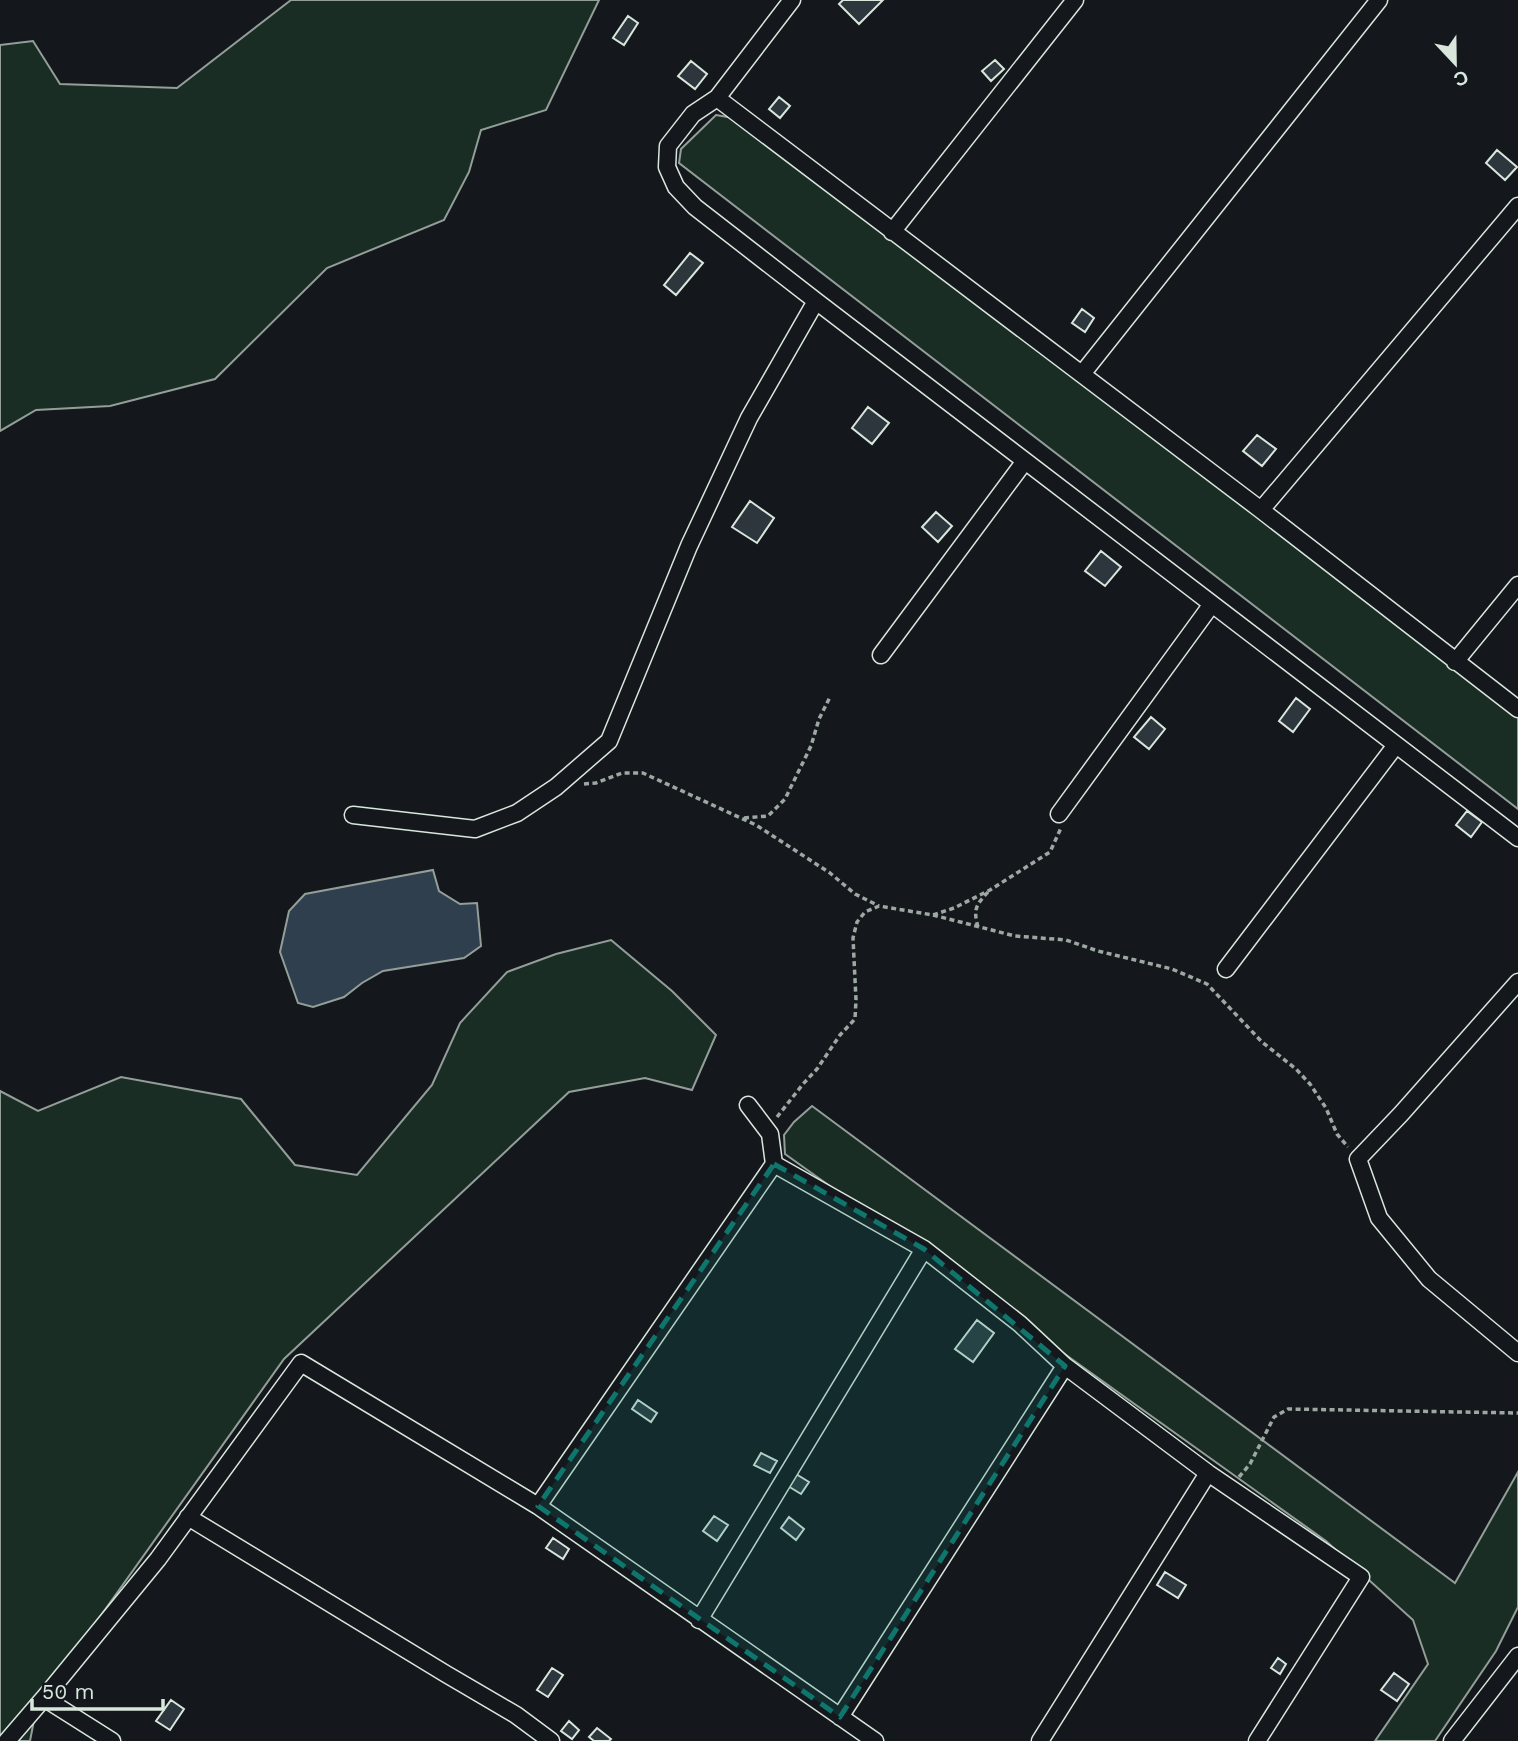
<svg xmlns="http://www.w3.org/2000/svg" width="1518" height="1741" font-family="'Work Sans',sans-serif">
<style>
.green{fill:#1a2d24;stroke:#939e99;stroke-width:2}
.water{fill:#2f3f4d;stroke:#939e99;stroke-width:2}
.building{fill:#2c363c;stroke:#d8e6dc;stroke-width:2}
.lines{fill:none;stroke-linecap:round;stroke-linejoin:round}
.street-casing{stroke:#d8e6dc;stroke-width:19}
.path{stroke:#9da8a2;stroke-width:3.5;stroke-dasharray:5 3.5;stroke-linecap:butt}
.street{stroke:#14181c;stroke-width:16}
.marked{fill:#0f766e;fill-opacity:0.2;stroke:#0f766e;stroke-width:5;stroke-dasharray:14 9;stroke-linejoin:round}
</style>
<rect width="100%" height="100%" fill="#14181c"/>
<!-- green -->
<path class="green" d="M291,0H599L546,110L481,130L469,172L444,220L327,268L215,379L110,406L36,410L0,431V45L33,41L60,84L177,88Z
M716,115L739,119L1518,715V809L679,163L681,149Z
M611,940L672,991L716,1035L692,1090L645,1078L569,1092L284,1359L37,1705L30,1741H0V1091L38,1111L121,1077L241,1099L295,1165L357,1175L432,1085L460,1023L507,972L556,954Z
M812,1106L1455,1583L1518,1472V1607L1496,1651L1435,1741H1375L1428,1664L1413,1620L1326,1541L785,1154L784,1135L794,1122Z"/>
<!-- water -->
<path class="water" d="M433,870L439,891L460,904L477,903L481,946L464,958L383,971L362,983L344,997L313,1007L298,1003L280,952L289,911L305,894Z"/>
<!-- building -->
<path class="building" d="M843,0H883L859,24L839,4Z
M628,16L638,23L624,45L613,38Z
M995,60L1004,69L991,81L982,71Z
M691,61L707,74L695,89L678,76Z
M779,97L790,106L780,118L769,109Z
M1497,150L1517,167L1505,180L1486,163Z
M690,253L703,263L676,295L664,285Z
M1082,309L1094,318L1085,332L1072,323Z
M868,407L889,423L872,444L852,428Z
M1257,435L1276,449L1262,466L1243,451Z
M750,501L774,518L757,543L732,527Z
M936,512L952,526L938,542L922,527Z
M1101,551L1121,567L1105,586L1085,571Z
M1296,698L1310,709L1293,732L1279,721Z
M1151,717L1165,729L1149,749L1134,737Z
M1467,811L1482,822L1471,837L1456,825Z
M977,1320L994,1333L973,1362L955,1349Z
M638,1400L657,1413L651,1422L632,1409Z
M761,1453L777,1461L770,1473L754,1465Z
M796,1474L809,1482L801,1494L788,1486Z
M714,1516L728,1525L717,1541L703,1531Z
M789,1517L804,1529L796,1540L781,1528Z
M553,1538L569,1549L563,1559L546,1548Z
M1165,1572L1186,1585L1178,1598L1157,1585Z
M1278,1658L1286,1664L1280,1674L1271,1668Z
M552,1668L563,1675L548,1697L537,1690Z
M1394,1673L1409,1684L1397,1701L1381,1690Z
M171,1700L184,1709L170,1730L156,1721Z
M569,1721L579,1730L572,1739L561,1731Z
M597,1728L611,1739L609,1741H594L589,1737Z"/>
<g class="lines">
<defs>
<path id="street" d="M792,0L717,98L693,114L668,146L667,167L676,187L695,207L816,301L1518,838
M717,98L1261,510L1518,709
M892,232L1075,0
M1082,374L1379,0
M1261,510L1518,206
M881,655L1025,461
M1455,662L1518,585
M1059,814L1212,604
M353,815L475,829L517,813L556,787L609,741L689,546L749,418L816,301
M1226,969L1396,745
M1518,982L1401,1114L1358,1159L1379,1218L1429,1279L1518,1353
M748,1105L770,1134L774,1164L924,1249L1020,1324L1065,1366L1208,1473L1361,1577L1257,1741
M538,1506L774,1164
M188,1517L446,1674L516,1715L551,1741
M699,1620L924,1249
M840,1717L1065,1366
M7,1741L44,1698
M112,1741L44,1698L158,1559L301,1363L538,1506L875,1741
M1040,1741L1208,1473
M1452,1741L1518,1656"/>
</defs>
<!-- street casing -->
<use href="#street" class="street-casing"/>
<!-- path -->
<path class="path" d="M584,784L596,783L622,773H643L756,825L830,873L855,894L879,906
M744,818L768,816L785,799L811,746L819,719L830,697
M933,915L1015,936L1066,940L1098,951L1172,969L1207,984L1262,1042L1296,1069L1310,1084L1326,1108L1337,1134L1348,1147
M978,927C973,909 976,905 988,892
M777,1117L803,1084L817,1069L840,1035L855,1019L856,1000L853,938L857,922L865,912L879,906L933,915L954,908L990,890L1050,852L1061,828
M1239,1477L1250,1464L1274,1417L1288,1409L1518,1413"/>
<!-- street -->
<use href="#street" class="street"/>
</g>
<!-- marked area -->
<path class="marked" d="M774,1164L924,1249L1065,1366L840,1717L538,1506Z"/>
<!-- north arrow -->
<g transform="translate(1455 63) rotate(158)" stroke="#14181c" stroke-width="5" paint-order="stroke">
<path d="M0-5L12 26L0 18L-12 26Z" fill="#d8e6dc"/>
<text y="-10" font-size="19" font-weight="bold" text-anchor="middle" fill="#d8e6dc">С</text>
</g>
<!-- scale -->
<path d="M32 1699v10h131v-10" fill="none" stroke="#d8e6dc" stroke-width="3.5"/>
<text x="42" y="1699" font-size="21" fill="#d8e6dc" stroke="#14181c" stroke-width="5" paint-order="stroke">50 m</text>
</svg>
